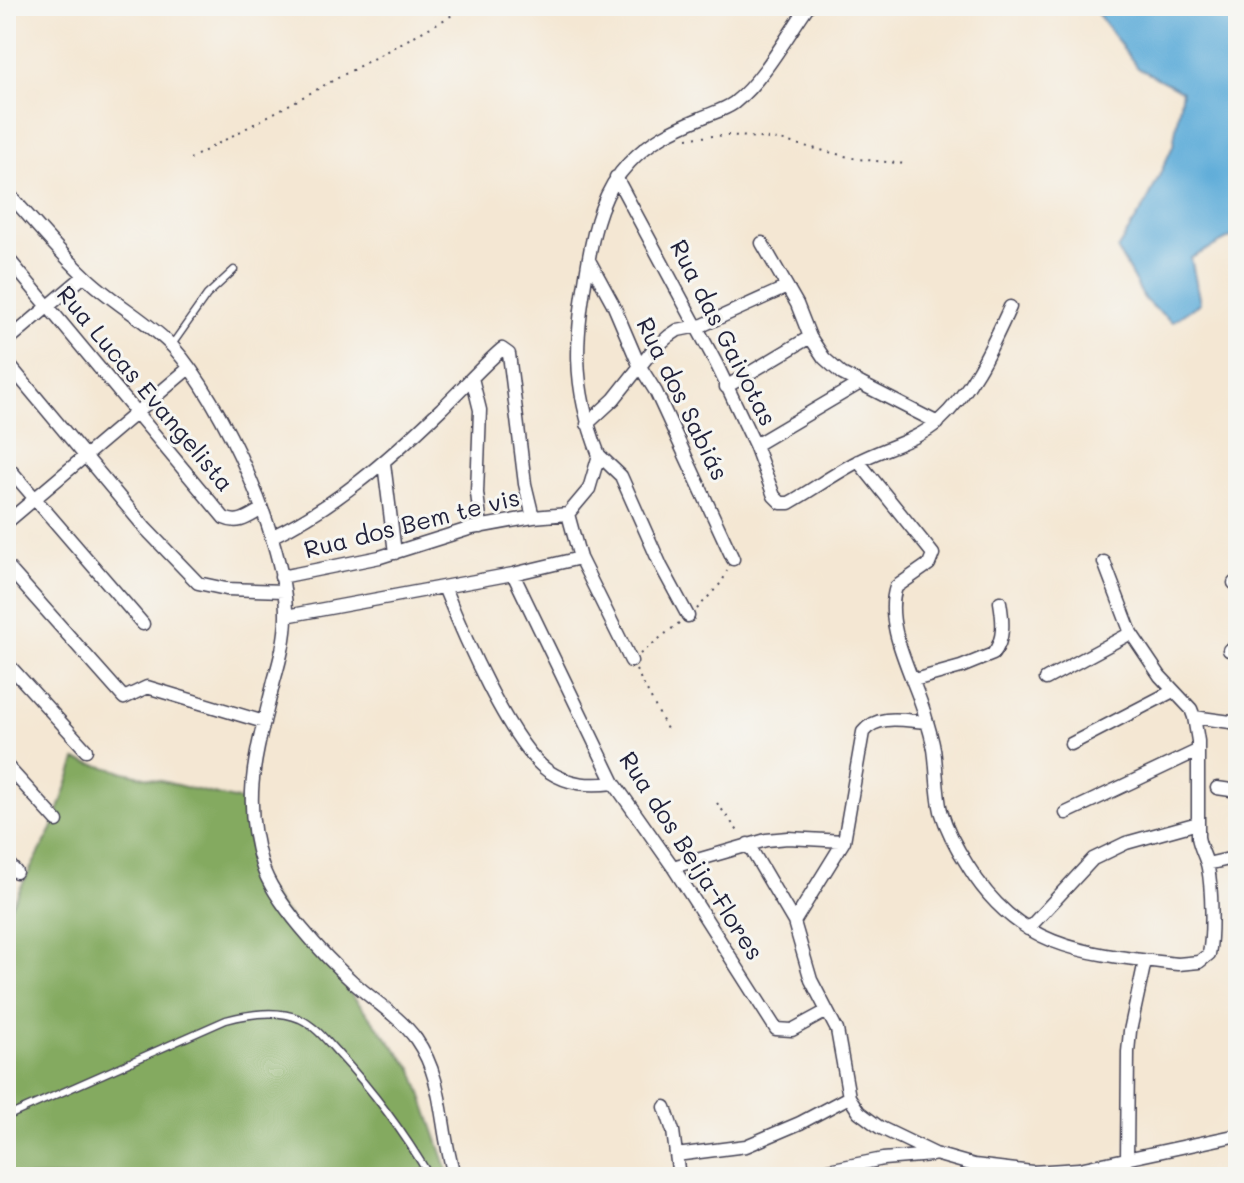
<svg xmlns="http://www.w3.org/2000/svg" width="1244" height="1183" font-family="Mali,sans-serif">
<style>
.forest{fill:#84aa60;stroke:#53664e;stroke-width:2}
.water{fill:#60add9;stroke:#41688a;stroke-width:2}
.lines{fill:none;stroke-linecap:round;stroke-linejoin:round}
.lane-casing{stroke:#424052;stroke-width:9}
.street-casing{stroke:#424052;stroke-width:15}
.path{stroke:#424052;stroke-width:2;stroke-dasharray:2 6;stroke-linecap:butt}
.lane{stroke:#fff;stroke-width:6}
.street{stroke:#fff;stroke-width:12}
.labels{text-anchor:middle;stroke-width:6;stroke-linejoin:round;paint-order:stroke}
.street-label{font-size:24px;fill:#22223b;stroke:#f6f6f2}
</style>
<rect width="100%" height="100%" fill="#f6f6f2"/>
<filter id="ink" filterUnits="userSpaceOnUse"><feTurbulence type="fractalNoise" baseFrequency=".0125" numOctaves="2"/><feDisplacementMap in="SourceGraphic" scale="16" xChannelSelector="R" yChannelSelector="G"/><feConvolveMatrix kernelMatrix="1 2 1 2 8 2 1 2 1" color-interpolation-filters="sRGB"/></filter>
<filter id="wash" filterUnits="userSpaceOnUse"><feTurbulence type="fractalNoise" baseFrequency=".006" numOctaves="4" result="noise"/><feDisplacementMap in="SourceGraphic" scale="32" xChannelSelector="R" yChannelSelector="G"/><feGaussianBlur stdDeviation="1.8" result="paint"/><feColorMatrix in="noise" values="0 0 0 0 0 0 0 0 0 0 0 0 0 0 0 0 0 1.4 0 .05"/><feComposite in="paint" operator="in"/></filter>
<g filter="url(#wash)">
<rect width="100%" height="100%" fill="#f4e7d3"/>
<!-- forest -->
<path class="forest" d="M76,760L242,801L256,877L413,1070L450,1177H6V915L52,829Z"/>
<!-- water -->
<path class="water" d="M1092,6H1238L1237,234L1191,258L1200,303L1172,322L1145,300L1117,249L1146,204L1173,146L1182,91L1138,68Z"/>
</g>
<g filter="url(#ink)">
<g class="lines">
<defs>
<path id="lane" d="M171,346L207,295L234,270
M6,1117L226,1020C249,1014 277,1009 300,1019C315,1026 326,1040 337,1052C373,1091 403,1131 430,1177"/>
<path id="street" d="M616,177L716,363L755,445L774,496L781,503H789C812,490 834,474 857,462C883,448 917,441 939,421C973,390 991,348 1010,307
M6,191C32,219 56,249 84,275C111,302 147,320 173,347C222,401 287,543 286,616C286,638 280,660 274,681C258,749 240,794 262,865C273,901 325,957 354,983C374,1001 400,1017 416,1039C446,1082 439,1130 455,1177
M762,243L797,304L810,337L824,358L842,374L938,423
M6,256L224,518C239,525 248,517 262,509
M589,260L613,304L639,365L656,392L733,559
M6,342L84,276
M6,361L146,529L198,583L226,589L284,591
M472,378L480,410L477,493L481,527
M726,387L810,337
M587,424L614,399L652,351L669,336L678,330L703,325L787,287
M755,445L860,383
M599,455L621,476L661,566L688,616
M858,461L933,554L929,564L896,587C883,626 914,677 925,715C929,729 934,743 935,757C937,775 937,794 941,811C947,831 957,849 968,866C1020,951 1088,954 1178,964L1199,962L1209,954C1213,934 1212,888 1208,868C1206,857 1200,849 1198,837V741L1194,717L1191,709L1160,676L1131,633L1104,562
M384,463L395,553
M6,465L143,624
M568,514L580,558L631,661
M6,523L189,368
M271,537C336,506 388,460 440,410C461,390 480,368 502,349L509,354L525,484L533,517
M6,565L124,698L147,687L264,722
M513,574L614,783L673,867L776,1029L792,1030L827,1011
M281,577L380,557L472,528L533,517L568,514L589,489L599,455C570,382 576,337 588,263C594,227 603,190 629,163C649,141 674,129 701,118C712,113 724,110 734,103C763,80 787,36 808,6
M1234,583H1238
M444,587C462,632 510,744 548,771C569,785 590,786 614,783
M286,616L513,574L580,558
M1229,650L1238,651
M6,662L86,750
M1046,679L1131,633
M914,680L961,667L993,654C1005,639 1003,620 1000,602
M1194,717L1238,723
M1071,744L1173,691
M6,765L57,821
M1217,788L1238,791
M1066,813L1197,751
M748,844L794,922L811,980L837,1030L849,1097L859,1112L879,1127L935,1154L974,1165L1032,1172L1079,1169L1238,1135
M6,861L16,872
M1207,864L1238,857
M673,867L766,840L788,838L844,841
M794,922L844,841L863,732C878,713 906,721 927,722
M1028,929L1093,859L1126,843L1198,823
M665,1107L673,1131L679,1177
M676,1155L746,1146L800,1123L849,1097
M1127,1160L1128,1052L1130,1031L1145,961
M794,1177L883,1159L932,1155"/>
</defs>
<!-- lane casing -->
<use href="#lane" class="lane-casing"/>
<!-- street casing -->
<use href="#street" class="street-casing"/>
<!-- path -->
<path class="path" d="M687,138L728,135L780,140L857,159L906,164
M190,159L469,6
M697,609L722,582L727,571
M640,654L679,623
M636,670L667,729
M717,803L740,834"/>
<!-- lane -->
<use href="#lane" class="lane"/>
<!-- street -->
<use href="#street" class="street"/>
</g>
</g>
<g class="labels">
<!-- street labels -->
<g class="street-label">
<text transform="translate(723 333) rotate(63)" y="8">Rua das Gaivotas</text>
<text transform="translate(145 389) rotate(50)" y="8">Rua Lucas Evangelista</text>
<text transform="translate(682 399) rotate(64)" y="8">Rua dos Sabiás</text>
<text transform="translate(412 524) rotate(-14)" y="8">Rua dos Bem te vis</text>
<text transform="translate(691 856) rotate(57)" y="8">Rua dos Beija-Flores</text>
</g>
</g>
<!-- margin -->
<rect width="1244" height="1183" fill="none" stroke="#f6f6f2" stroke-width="32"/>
</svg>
